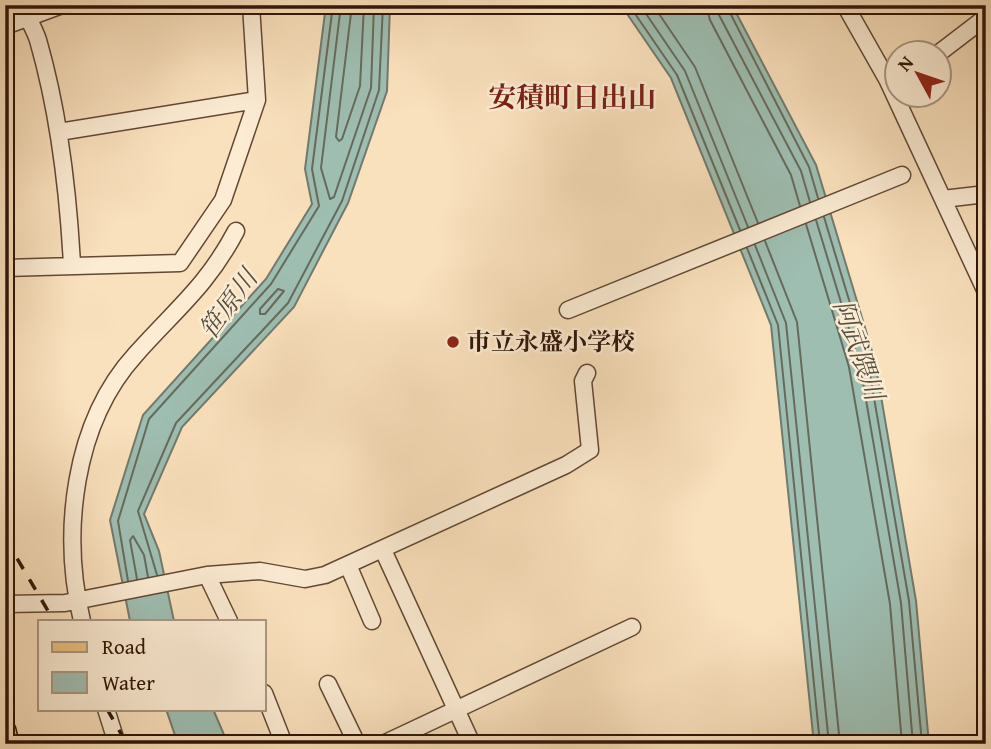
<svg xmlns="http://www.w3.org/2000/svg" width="991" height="749" font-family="'Gentium Book Plus','Noto Serif JP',serif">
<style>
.water{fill:#9ebeb2;stroke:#727a6e;stroke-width:2}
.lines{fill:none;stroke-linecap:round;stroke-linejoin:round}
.shore{stroke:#666a5c;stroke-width:2}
.minor-casing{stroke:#624834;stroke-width:19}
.major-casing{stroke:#2f1507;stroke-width:24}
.minor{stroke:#fcecd4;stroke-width:16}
.major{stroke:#edc07e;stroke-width:21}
.rail{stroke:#2f1507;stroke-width:3.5;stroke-dasharray:12 12;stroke-linecap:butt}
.poi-dot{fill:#8f2418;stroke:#fcecd4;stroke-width:2.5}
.labels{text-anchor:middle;stroke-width:5;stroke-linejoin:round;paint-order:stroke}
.poi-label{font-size:24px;font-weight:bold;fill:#2f1507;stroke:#fcecd4;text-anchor:start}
.water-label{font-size:26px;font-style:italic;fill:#565043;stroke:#fcecd4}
.quarter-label{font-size:28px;font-weight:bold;fill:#7a1f14;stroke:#fcecd4}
</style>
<rect width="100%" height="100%" fill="#fae1bd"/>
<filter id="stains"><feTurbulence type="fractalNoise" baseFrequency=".00286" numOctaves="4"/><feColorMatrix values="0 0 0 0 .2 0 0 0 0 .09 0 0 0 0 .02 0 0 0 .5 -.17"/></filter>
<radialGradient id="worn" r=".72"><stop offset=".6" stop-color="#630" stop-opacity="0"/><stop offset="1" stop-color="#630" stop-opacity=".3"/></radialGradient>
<!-- water -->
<path class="water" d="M326,5H390L387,91L348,203L294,307L182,427L144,514L159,551L174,621H130L110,520L143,415L266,279L312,204L305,169Z
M621,5H732L816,165L875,361L916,601L929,744H814L771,325L671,78Z
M166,709H213L228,744H178Z"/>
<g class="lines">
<!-- shore -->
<path class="shore" d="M341,5L321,168L330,199L334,197L371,88L374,5
M352,5L336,137L339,141L342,139L360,86L364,5
M629,5L677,75L740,230
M640,5L685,71L748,227
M653,5L695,67L758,223
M706,5L710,20L791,175L800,206
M717,5L719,15L801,171L810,202
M726,5L809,167L818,198
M824,217L868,363L909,601L922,744
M816,220L860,365L901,603L913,744
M806,224L849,367L890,604L902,744
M765,241L797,322L840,744
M755,245L786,323L829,744
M747,248L778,325L820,744
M278,289L284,291L265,314H260V309Z
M157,575L138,511L176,423L288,303L342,201L379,90L383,5
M137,579L130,540L133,536L144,555L148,577
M128,581L118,521L149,419L271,284L319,206L312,169L333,5"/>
<defs>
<path id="minor" d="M22,5C27,17 34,28 38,40C59,113 68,188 72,265
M845,5L887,79L986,292
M5,26L62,5
M939,53L986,17
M59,132L257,100
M943,199L986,194
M5,268L180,263L223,200L257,100L251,5
M568,310L902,175
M383,550L472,744
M348,565L372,621
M207,575L229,621
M5,604L65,603L207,575L260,571L305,579L325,575L566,465L590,450L583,381L587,373
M82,621C61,533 73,423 136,354C176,309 207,286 236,231
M328,684L357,744
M264,693L284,744
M106,709L117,744
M383,744L632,627"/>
<path id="major" d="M5,731L8,744"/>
</defs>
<!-- minor casing -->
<use href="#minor" class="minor-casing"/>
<!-- major casing -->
<use href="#major" class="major-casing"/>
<!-- minor -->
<use href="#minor" class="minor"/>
<!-- major -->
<use href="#major" class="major"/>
<!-- rail -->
<path class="rail" d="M5,538L54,621
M107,709L127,744"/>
</g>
<!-- markers -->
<circle class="poi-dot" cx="453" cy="342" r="7"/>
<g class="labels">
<!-- poi labels -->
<g class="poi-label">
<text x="467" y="350">市立永盛小学校</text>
</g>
<!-- water labels -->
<g class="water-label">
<text transform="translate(228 304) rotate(-54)" y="9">笹原川</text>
<text transform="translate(859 350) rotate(71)" y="9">阿武隈川</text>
</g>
<!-- quarter labels -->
<g class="quarter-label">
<text x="572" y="107">安積町日出山</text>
</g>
</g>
<!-- margin -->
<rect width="991" height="749" fill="none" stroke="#fae1bd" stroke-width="28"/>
<rect x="7" y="7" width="977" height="735" fill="none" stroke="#2f1507" stroke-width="3.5"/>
<rect x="14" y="14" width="963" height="721" fill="none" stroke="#2f1507" stroke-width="2"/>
<!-- legend -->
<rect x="38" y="620" width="228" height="91" fill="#fcecd4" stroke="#aa9682" stroke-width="2"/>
<rect x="52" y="642" width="35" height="10" fill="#edc07e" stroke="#aa9682" stroke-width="2"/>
<text x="102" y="654" font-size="21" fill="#2f1507">Road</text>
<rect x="52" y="672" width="35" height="21" fill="#9ebeb2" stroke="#aa9682" stroke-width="2"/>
<text x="102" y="690" font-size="21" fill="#2f1507">Water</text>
<!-- north arrow -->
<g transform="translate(918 74) rotate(310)"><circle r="33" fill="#fcecd4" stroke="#aa9682" stroke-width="2"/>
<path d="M0-5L12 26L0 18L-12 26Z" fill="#8f2418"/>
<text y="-10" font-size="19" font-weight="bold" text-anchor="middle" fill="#2f1507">N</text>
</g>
<rect width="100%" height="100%" filter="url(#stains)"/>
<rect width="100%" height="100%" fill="url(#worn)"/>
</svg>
